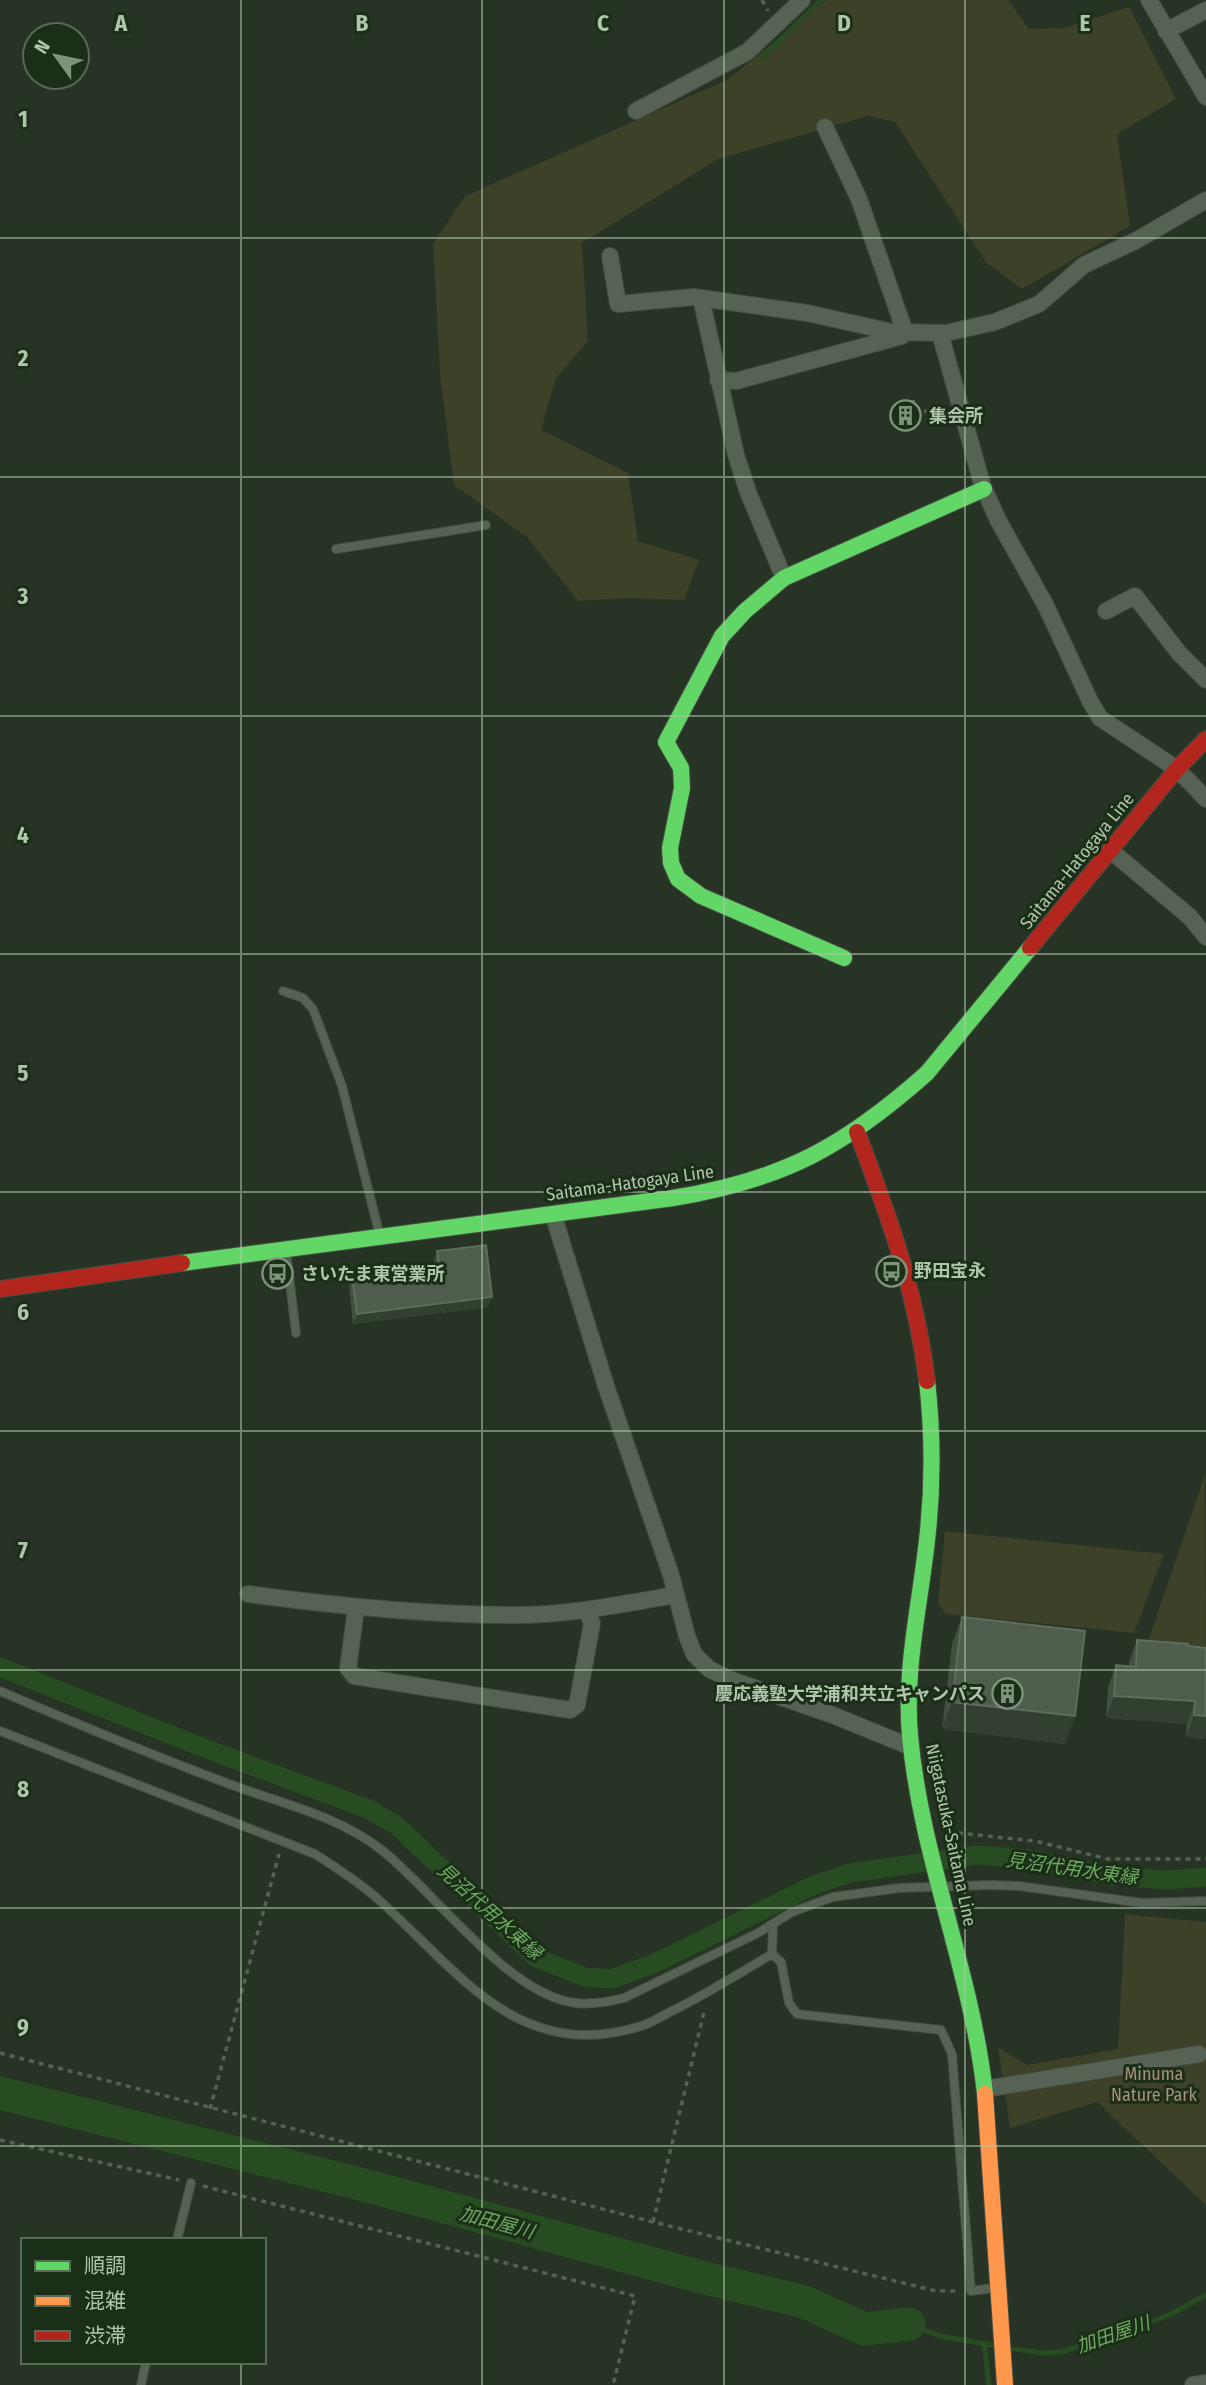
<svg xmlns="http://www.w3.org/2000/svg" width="1206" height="2385" font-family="'Fira Sans Condensed','Noto Sans JP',sans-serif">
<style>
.green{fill:#3c4128}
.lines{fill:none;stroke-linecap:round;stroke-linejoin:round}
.stream{stroke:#284c21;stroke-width:5}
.canal{stroke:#284c21;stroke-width:19}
.river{stroke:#284c21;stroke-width:33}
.lane-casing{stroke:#444d42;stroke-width:10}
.street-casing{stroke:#444d42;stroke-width:18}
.fast-casing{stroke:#444d42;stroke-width:18}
.slow-casing{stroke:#444d42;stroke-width:18}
.jam-casing{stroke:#444d42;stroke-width:18}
.path{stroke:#566054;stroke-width:3.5;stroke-dasharray:5 5;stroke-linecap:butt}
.lane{stroke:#566254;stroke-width:8}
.street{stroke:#566254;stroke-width:16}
.fast{stroke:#63d668;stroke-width:16}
.slow{stroke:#ff974d;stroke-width:16}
.jam{stroke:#b3261e;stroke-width:16}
.wall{fill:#435041}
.shaded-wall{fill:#333f31}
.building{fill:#4f5d4d;stroke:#5e6d5c;stroke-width:2}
.grid{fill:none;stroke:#afc6ac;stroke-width:2;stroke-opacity:0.55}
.labels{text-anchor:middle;stroke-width:6;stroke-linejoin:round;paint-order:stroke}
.poi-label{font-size:18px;font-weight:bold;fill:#afc6ac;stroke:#1b2e17;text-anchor:start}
.street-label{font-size:18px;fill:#afc6ac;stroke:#1b2e17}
.park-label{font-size:18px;fill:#a7907a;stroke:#1b2e17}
.water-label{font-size:19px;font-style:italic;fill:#6da961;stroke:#1b2e17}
.grid-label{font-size:23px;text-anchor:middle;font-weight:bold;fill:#afc6ac;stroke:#1b2e17;stroke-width:6;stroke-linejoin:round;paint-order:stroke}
</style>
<rect width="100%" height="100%" fill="#273324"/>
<!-- green -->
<path class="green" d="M826,0H1008L1029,29L1064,28L1129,7L1176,99L1117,134L1130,226L1022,289L986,262L895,122L868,116L718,159L582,243L588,341L556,378L541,430L628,473L638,541L699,560L684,600L627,598L578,601L527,537L454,485L440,373L433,244L465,196L727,80Z
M1205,1474L1206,1656L1144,1654Z
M945,1531L1164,1554L1134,1633L946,1614L938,1603Z
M1125,1914L1206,1922V2205L1097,2102L1010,2128L998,2047L1027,2065L1118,2049Z"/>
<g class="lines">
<!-- stream -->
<path class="stream" d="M762,58L821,0
M909,2324L940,2336L991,2345
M984,2343L989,2385
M1014,2349L1043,2353L1061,2352L1141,2326L1171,2314L1206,2295"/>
<!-- canal -->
<path class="canal" d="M0,1667L204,1748L368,1809L396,1825L535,1957L584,1977L612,1979L653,1964L814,1885L850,1873L977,1855L1030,1859L1112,1876L1167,1880L1206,1877"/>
<!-- river -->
<path class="river" d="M0,2093L372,2187L705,2278L805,2302L864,2329L909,2324"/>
<defs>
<path id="lane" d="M336,549L486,525
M283,991L303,998L313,1009L342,1086L379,1232
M286,1251L296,1333
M0,1691C77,1724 154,1756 232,1785C283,1804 339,1816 383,1851C434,1892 511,1997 576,2003C593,2005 608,2002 624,1998L758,1933L792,1912L833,1897L899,1888L989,1885L1019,1886L1142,1903L1206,1901
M0,1731L315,1854C335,1867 354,1879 372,1894C455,1965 515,2066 641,2026C651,2023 661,2017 670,2012C705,1995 738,1974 772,1954
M773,1925L772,1954L781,1962L789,2003L797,2014L941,2030L952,2054L971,2291L993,2288
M177,2240L191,2183
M141,2385L146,2362"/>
<path id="street" d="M1149,0L1206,97
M1166,31L1206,10
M636,111L747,52L802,0
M825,127L859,199L905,332
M610,256L618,304L694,297L807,313L892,332L946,333L995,322L1039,304L1084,265L1137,240L1206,200
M701,298L736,455L748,492L784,578
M940,333L982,484L998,520L1046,606L1090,701L1100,718L1177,769L1206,799
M718,380L736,381L902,336
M1106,611L1135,596L1179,653L1206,680
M1110,850L1190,917L1206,937
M553,1214L606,1386L671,1575L687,1636L694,1654L709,1669L729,1679L835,1716L911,1747
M248,1594C337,1606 426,1615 516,1615C569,1615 622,1604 675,1595
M356,1609L348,1668L354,1676L570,1710L577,1705L592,1623L586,1610
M985,2089L1199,2054
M1193,2385L1206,2383"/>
<path id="fast" d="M844,958L701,896L678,879L671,863L670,848L682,788L681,768L666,742L722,636L745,611L784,578L984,489
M182,1263L673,1198C783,1180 844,1147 927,1073L1030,948
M927,1381C933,1434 933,1488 927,1540C920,1605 904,1670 910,1736C921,1858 972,1972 985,2094"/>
<path id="slow" d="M985,2094L1005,2385"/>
<path id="jam" d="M1030,948L1177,769L1206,739
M857,1132C889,1216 916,1291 927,1381
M0,1289L182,1263"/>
</defs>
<!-- lane casing -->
<use href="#lane" class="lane-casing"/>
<!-- street casing -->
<use href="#street" class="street-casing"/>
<!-- fast casing -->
<use href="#fast" class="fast-casing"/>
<!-- slow casing -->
<use href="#slow" class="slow-casing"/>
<!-- jam casing -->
<use href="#jam" class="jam-casing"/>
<!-- path -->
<path class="path" d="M762,0L768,11
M914,414L944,407
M948,1832L1035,1841L1108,1859H1206
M0,2053L653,2222L936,2291H958
M210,2109L279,1854
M0,2140L179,2180
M203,2186L635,2296L613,2385
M653,2222L705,2008"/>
<!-- lane -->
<use href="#lane" class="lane"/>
<!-- street -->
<use href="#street" class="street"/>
<!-- fast -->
<use href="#fast" class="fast"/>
<!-- slow -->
<use href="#slow" class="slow"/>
<!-- jam -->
<use href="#jam" class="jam"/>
</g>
<!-- wall -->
<path class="wall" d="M898,404L917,419L915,424L900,427L896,409Z
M437,1251L488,1307L353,1324L349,1286L352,1276L434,1266V1261Z
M962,1617L1075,1716L1065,1744L942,1729L952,1644Z
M1137,1640L1188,1646L1205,1739L1186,1737L1187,1724L1106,1718L1108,1687L1116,1665L1129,1666V1662Z"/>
<!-- shaded-wall -->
<path class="shaded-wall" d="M917,419L915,424L900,427L902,422Z
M492,1297L488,1307L353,1324L357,1314Z
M1114,1696L1195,1701L1187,1724L1106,1718Z
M952,1702L1075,1716L1065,1744L942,1729Z
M1194,1715L1206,1716V1735L1205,1739L1186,1737Z"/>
<!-- building -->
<path class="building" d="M914,401L917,419L902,422L898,404Z
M486,1245L492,1297L357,1314L352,1276L439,1265L437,1251Z
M962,1617L1085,1631L1075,1716L952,1702Z
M1137,1640L1188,1644V1646L1206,1648V1716L1194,1715L1195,1701L1114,1696L1116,1665L1136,1667Z"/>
<!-- grid -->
<path class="grid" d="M241,0V2240M482,0V2385M724,0V2385M965,0V2385M0,238H1206M0,477H1206M0,716H1206M0,954H1206M0,1192H1206M0,1431H1206M0,1670H1206M0,1908H1206M0,2146H1206M241,2362V2385"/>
<!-- icons -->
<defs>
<symbol id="building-ring" viewBox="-11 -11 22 22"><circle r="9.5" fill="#1b2e17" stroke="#7f937c" stroke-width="1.5"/><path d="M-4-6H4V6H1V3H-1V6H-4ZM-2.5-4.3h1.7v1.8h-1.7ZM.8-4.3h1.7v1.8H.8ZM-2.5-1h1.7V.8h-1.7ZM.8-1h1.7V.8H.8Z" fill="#7f937c"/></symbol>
<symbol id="bus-ring" viewBox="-11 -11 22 22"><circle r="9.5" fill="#1b2e17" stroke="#7f937c" stroke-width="1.5"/><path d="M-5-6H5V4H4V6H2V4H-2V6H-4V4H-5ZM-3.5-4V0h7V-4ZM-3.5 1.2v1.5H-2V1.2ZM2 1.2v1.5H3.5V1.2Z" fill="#7f937c"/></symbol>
</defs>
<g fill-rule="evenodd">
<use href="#building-ring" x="888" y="398" width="35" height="35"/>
<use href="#bus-ring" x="874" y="1254" width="35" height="35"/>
<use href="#bus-ring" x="260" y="1256" width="35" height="35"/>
<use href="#building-ring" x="990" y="1676" width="35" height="35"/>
</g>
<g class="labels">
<!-- poi labels -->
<g class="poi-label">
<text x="929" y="422">集会所</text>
<text x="914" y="1277">野田宝永</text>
<text x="301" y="1280">さいたま東営業所</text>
<text x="985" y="1700" text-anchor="end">慶応義塾大学浦和共立キャンパス</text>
</g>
<!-- street labels -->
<g class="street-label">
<text transform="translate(1077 861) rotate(-51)" y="6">Saitama-Hatogaya Line</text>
<text transform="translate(630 1183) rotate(-8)" y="6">Saitama-Hatogaya Line</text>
<text transform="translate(951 1835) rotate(78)" y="6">Niigatasuka-Saitama Line</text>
</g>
<!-- park labels -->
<g class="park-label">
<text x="1154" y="2080">Minuma<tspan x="1154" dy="21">Nature Park</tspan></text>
</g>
<!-- water labels -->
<g class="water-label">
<text transform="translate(1072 1868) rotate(8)" y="7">見沼代用水東縁</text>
<text transform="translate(490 1911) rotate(42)" y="7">見沼代用水東縁</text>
<text transform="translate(497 2222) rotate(15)" y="7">加田屋川</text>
<text transform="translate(1113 2334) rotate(-19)" y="7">加田屋川</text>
</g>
</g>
<g class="grid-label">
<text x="121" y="31">A</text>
<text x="362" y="31">B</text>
<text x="603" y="31">C</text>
<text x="844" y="31">D</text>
<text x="1085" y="31">E</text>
<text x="23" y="127">1</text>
<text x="23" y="366">2</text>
<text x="23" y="604">3</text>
<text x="23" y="843">4</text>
<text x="23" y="1081">5</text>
<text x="23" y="1320">6</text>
<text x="23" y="1558">7</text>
<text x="23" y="1797">8</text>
<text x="23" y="2035">9</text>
</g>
<!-- legend -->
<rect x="21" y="2238" width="245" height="126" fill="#1b2e17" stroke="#566b53" stroke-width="2"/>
<rect x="35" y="2261" width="35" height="10" fill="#63d668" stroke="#566b53" stroke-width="2"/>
<text x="84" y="2273" font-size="21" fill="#afc6ac">順調</text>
<rect x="35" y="2296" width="35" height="10" fill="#ff974d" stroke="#566b53" stroke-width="2"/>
<text x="84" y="2308" font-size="21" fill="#afc6ac">混雑</text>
<rect x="35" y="2331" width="35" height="10" fill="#b3261e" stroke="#566b53" stroke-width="2"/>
<text x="84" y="2343" font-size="21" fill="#afc6ac">渋滞</text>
<!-- north arrow -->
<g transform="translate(56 56) rotate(303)"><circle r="33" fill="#1b2e17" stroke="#566b53" stroke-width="2"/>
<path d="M0-5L12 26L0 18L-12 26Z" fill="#7f937c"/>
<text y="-10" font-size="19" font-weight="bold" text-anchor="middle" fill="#afc6ac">N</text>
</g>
</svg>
